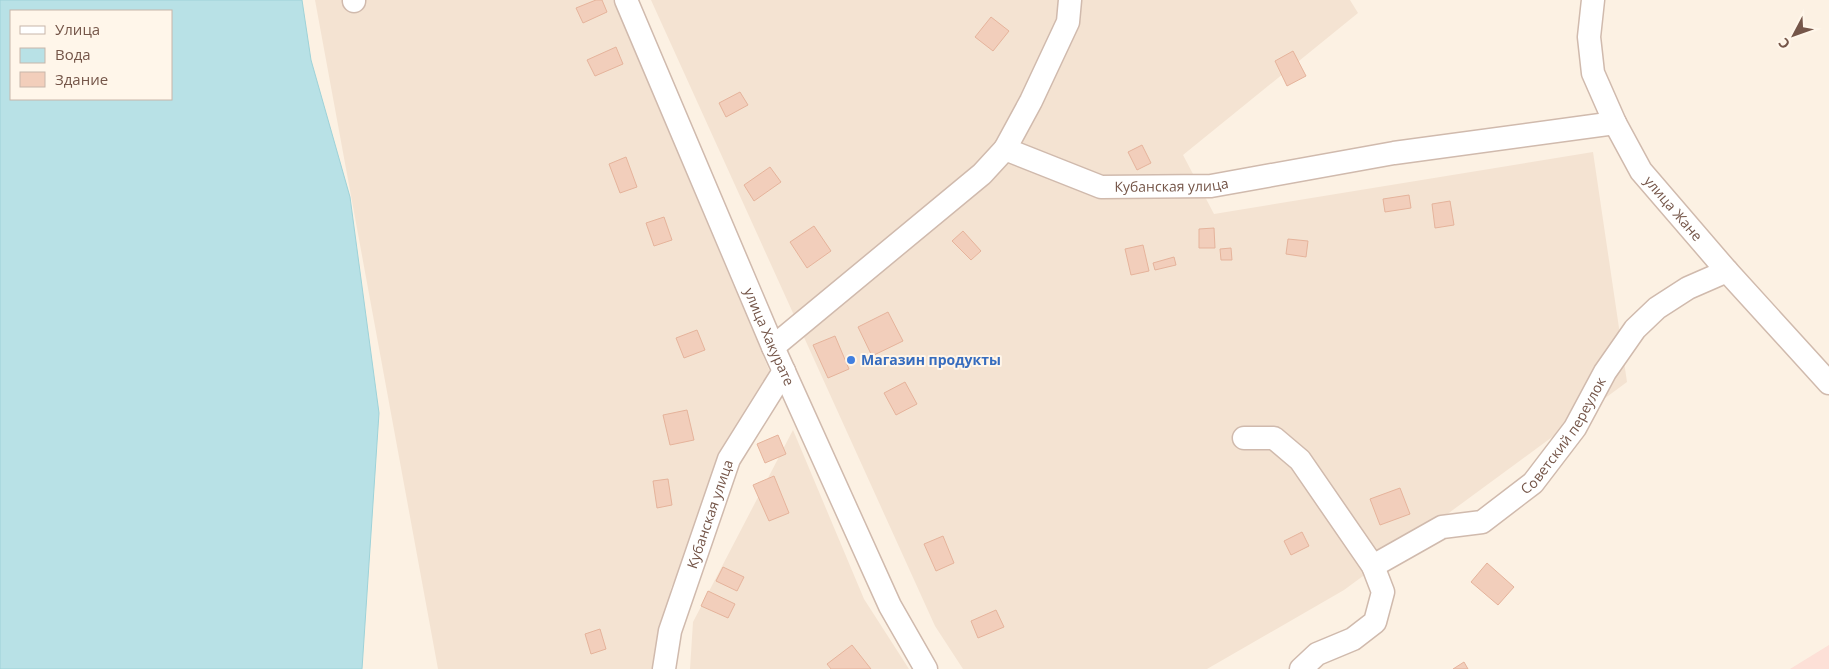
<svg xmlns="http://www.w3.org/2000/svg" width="1829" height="669" font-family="'Open Sans',sans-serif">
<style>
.residential{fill:#f4e3d2}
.commercial{fill:#fde0d7}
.water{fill:#b8e1e6;stroke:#9ed2d8;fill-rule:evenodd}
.building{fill:#f2cebb;stroke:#e5b39b}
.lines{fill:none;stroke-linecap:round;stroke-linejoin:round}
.minor-casing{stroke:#d0baad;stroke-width:25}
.minor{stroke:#fff;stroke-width:22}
.shop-dot{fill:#3f7fe0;stroke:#fff6ea;stroke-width:2}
.labels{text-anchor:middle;stroke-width:4;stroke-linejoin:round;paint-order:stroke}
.street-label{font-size:14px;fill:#755649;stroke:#fff6ea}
.shop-label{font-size:14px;font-weight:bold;fill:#366cbe;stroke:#fff6ea;text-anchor:start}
</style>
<rect width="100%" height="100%" fill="#fcf1e3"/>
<!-- residential -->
<path class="residential" d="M315,0H613L772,377L671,588L657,669H438Z
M651,0H1350L1358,13L1183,155L1214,214L1593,152L1627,382L1344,590L1207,669H963L935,626Z
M793,430L864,599L909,669H690L693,622Z"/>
<!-- commercial -->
<path class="commercial" d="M1829,645V669H1790Z"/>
<!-- water -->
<path class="water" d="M0,0H302L311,60L350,197L379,413L362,669H0ZM11,11H171V99H11Z"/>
<!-- building -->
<path class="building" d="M596,0H602L607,12L583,23L576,8Z
M991,17L1009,31L993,51L975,37Z
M616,47L623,64L595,76L587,60Z
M1293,51L1306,76L1287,86L1275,61Z
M740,92L748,105L726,117L719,103Z
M1142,145L1151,163L1137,170L1128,152Z
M626,157L637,187L620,193L609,164Z
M770,167L781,182L754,201L744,185Z
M1409,195L1411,208L1385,212L1383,199Z
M1450,201L1454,225L1435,228L1432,204Z
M664,217L672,240L654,246L646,223Z
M814,226L831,251L807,268L790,242Z
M1214,228L1215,248H1199V229Z
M963,231L981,251L971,260L952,241Z
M1288,239L1308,241L1306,257L1286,254Z
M1143,245L1149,271L1131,275L1125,249Z
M1231,248L1232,260H1221L1220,249Z
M1174,257L1176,265L1155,270L1153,263Z
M888,312L903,341L872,356L858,327Z
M697,330L705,350L684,358L676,338Z
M835,336L849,369L828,378L813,345Z
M905,382L917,404L896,415L884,393Z
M687,410L694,440L670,445L663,415Z
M778,435L786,454L765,463L757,444Z
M774,476L789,513L769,521L753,485Z
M668,479L672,505L657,508L653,481Z
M1400,488L1410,514L1380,525L1370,499Z
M1302,532L1309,546L1291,555L1284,541Z
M943,536L954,563L936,571L924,544Z
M1487,563L1514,587L1498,605L1471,582Z
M723,567L744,577L737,591L716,581Z
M708,591L735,604L728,618L701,606Z
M996,610L1004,627L978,638L971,621Z
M600,629L606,649L591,654L585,634Z
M852,645L871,669H831L827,664Z
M1464,662L1468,669H1453Z"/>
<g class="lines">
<defs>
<g id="minor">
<path d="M354,0V1"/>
<path id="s1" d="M626,0L773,347L890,606L926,669"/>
<path id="s2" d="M1593,0L1589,37L1593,73L1615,123L1641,171L1727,271L1829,383"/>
<path d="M1005,149L1031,101L1068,22L1070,0"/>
<path id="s3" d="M773,347L982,174L1005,149L1101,187L1211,186L1394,153L1615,123"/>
<path d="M1244,438H1274L1300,460L1373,566L1383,592L1375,622L1353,639L1317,654L1301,669"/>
<path id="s4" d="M1373,566L1442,527L1482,522L1533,483L1575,428L1605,372L1635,329L1657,308L1688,288L1727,271"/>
<path id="s5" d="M664,669L670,631L729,459L784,371"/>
</g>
</defs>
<!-- minor casing -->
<use href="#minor" class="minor-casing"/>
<!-- minor -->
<use href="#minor" class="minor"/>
</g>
<!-- markers -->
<circle class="shop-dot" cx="851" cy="360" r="5"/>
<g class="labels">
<!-- street labels -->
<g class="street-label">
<text dy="5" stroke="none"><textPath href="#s3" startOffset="479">Кубанская улица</textPath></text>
<text dy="5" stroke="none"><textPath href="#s2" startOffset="232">улица Жане</textPath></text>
<text dy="5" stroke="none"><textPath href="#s1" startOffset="366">улица Хакурате</textPath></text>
<text dy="5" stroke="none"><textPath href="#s4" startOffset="240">Советский переулок</textPath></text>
<text dy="5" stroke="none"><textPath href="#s5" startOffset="162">Кубанская улица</textPath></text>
</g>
<!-- shop labels -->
<g class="shop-label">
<text x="861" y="365">Магазин продукты</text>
</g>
</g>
<!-- legend -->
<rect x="10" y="10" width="162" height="90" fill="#fff6ea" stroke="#c8b6aa"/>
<rect x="20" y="26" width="25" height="8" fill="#ffffff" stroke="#c8b6aa"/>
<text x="55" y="35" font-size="15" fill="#755649">Улица</text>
<rect x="20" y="48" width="25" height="15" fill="#b8e1e6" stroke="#c8b6aa"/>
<text x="55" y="60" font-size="15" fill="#755649">Вода</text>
<rect x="20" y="72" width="25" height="15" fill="#f2cebb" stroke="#c8b6aa"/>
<text x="55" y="85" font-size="15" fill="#755649">Здание</text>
<!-- north arrow -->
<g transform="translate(1794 35) rotate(229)" stroke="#fff6ea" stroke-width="4" paint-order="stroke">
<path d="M0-4L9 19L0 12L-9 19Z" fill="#755649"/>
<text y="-8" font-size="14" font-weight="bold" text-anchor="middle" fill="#755649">С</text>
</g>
</svg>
